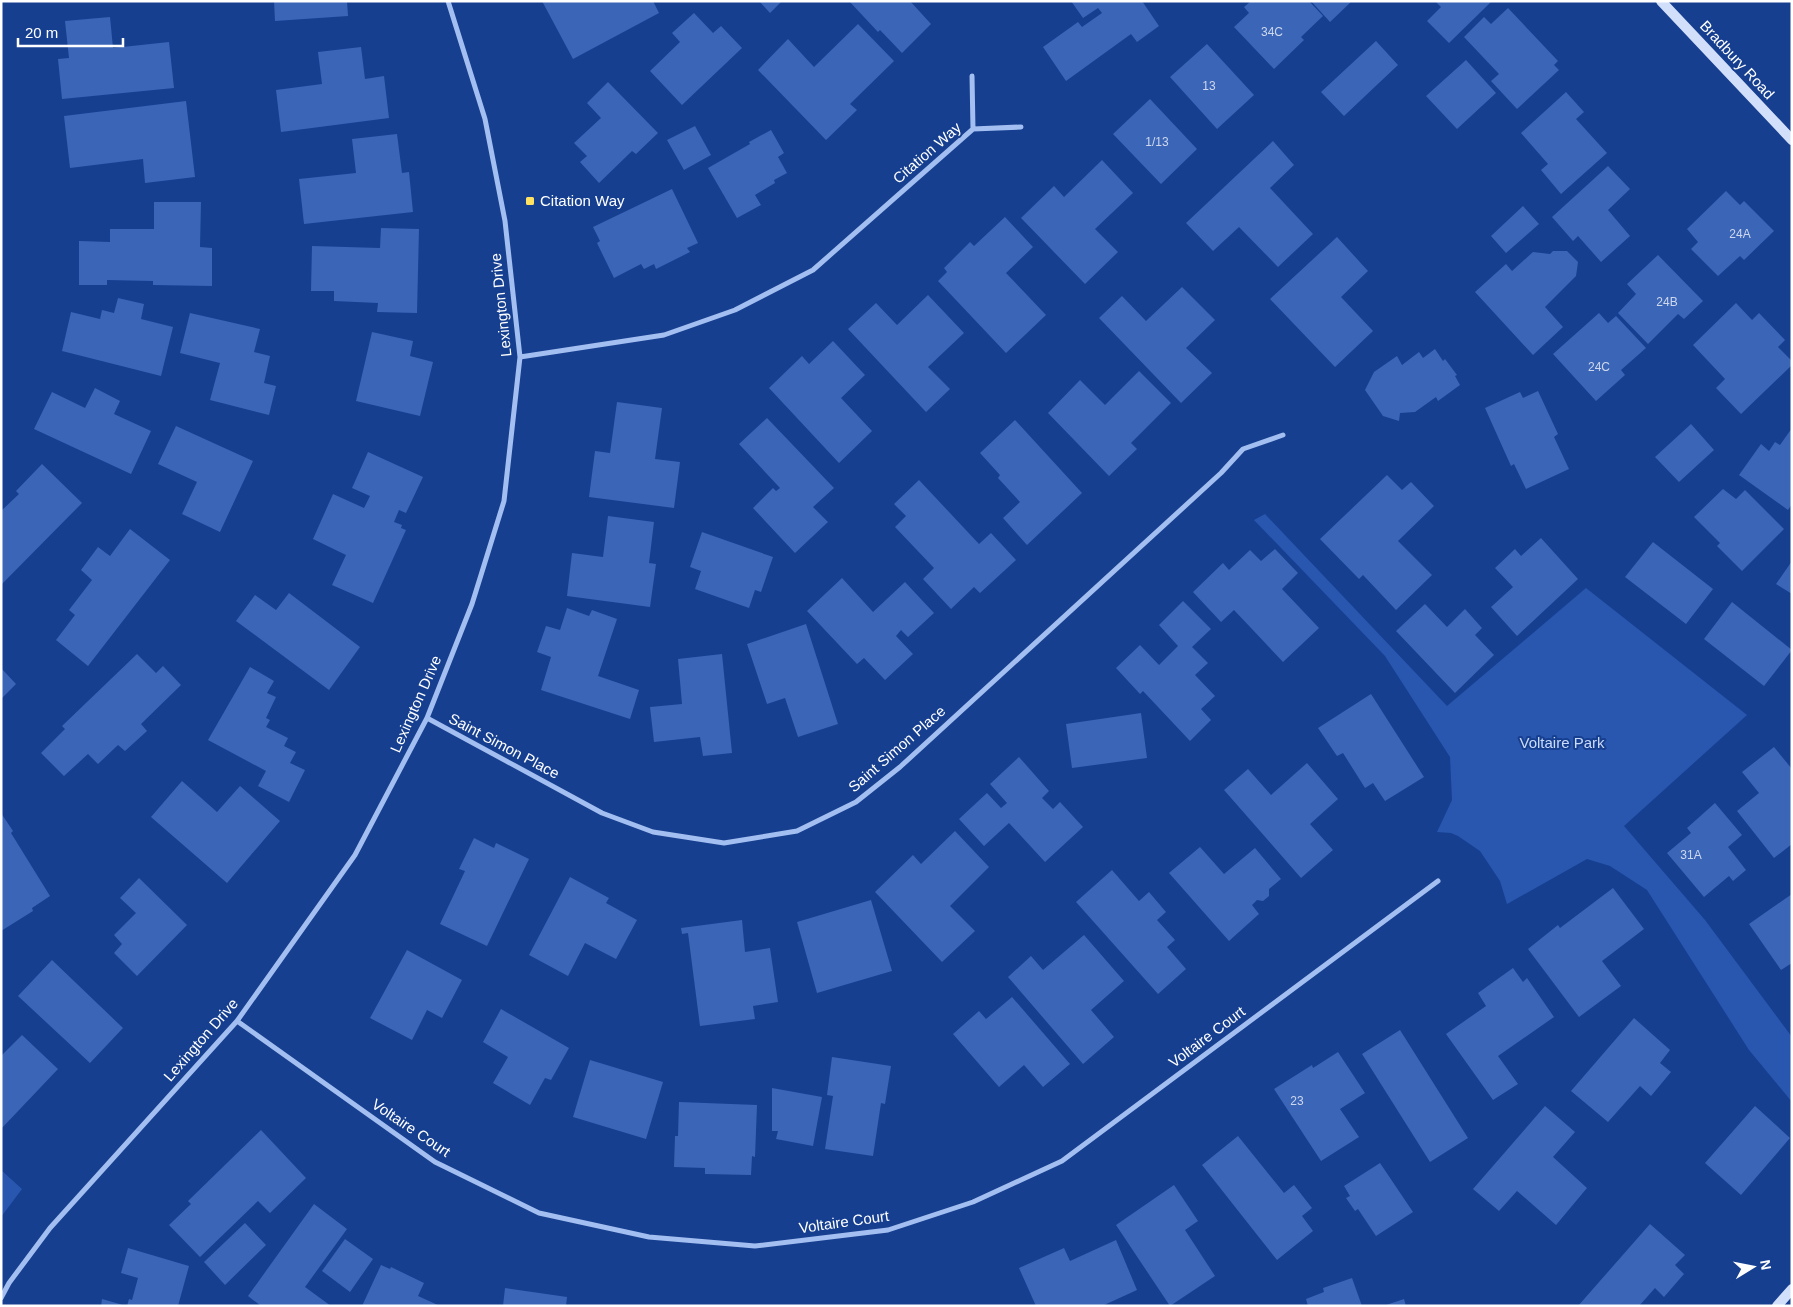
<svg xmlns="http://www.w3.org/2000/svg" width="1793" height="1307" font-family="Arial,sans-serif">
<style>
.green{fill:#2957af}
.building{fill:#3b65b7}
.lines{fill:none;stroke-linecap:round;stroke-linejoin:round}
.street{stroke:#a3bef0;stroke-width:5}
.secondary{stroke:#d1dffb;stroke-width:10}
.poi-dot{fill:#ffe262;stroke:#163f90;stroke-width:2}
.labels{text-anchor:middle;stroke-width:4;stroke-linejoin:round;paint-order:stroke}
.number-label{font-size:12px;fill:#ced8ed}
.street-label{font-size:15px;fill:#fff;stroke:#163f90}
.poi-label{font-size:15px;fill:#fff;stroke:#163f90;text-anchor:start}
.park-label{font-size:15px;fill:#cadbfb;stroke:#163f90}
</style>
<rect width="100%" height="100%" fill="#163f90"/>
<!-- green -->
<path class="green" d="M1265,514L1447,706L1586,588L1747,715L1624,826L1705,920L1792,1037V1102L1749,1050L1647,890L1610,866L1587,859L1507,904L1500,881L1480,851L1458,836L1451,833L1437,832L1452,800L1450,757L1385,656L1254,520Z
M1,1170L22,1189L1,1217Z"/>
<!-- building -->
<path class="building" d="M274,1H347L348,16L275,21Z
M542,1H653L659,13L573,59Z
M759,1H782L770,13Z
M849,1H910L931,24L902,53L880,30L878,32Z
M1071,1H1142L1159,26L1137,42L1131,34L1066,81L1043,47L1078,22L1082,27L1102,13L1098,8L1083,18Z
M1251,1H1309L1323,16L1301,37L1304,40L1274,69L1234,27L1249,13L1244,7Z
M1311,1H1352L1330,22Z
M1435,1H1492L1449,43L1427,21L1441,7Z
M1508,8L1558,61L1554,65L1559,70L1517,109L1491,81L1499,74L1464,37L1484,17L1491,24Z
M694,13L713,33L721,26L742,48L682,105L650,71L680,42L672,33Z
M110,17L113,48L169,42L174,88L62,99L58,59L69,58L65,21Z
M858,24L894,61L850,104L857,110L826,140L758,70L788,39L814,67Z
M1376,41L1398,65L1344,116L1321,92Z
M1207,44L1254,95L1217,129L1170,77Z
M361,47L365,79L384,76L389,118L281,132L276,90L322,84L318,52Z
M1466,60L1496,93L1457,129L1426,96Z
M608,82L658,133L636,154L632,151L599,183L580,162L587,156L574,143L601,118L587,103Z
M1566,92L1584,112L1576,119L1607,153L1561,194L1541,170L1548,164L1521,133Z
M1150,99L1197,149L1161,184L1113,134Z
M186,101L195,177L145,183L143,159L70,168L64,116Z
M695,126L711,155L684,170L667,140Z
M771,130L784,153L778,157L787,173L774,180L775,183L755,195L761,205L737,218L708,168L750,144L749,142Z
M397,134L402,173L409,172L413,212L304,224L299,179L356,173L352,139Z
M1273,141L1294,165L1270,188L1313,234L1278,267L1239,227L1213,251L1186,223Z
M1102,160L1133,193L1095,229L1118,252L1085,284L1021,218L1054,186L1064,197Z
M1608,166L1630,189L1608,210L1630,236L1601,262L1578,236L1573,241L1552,217Z
M672,189L698,243L687,248L690,252L656,269L654,264L644,269L641,264L614,278L597,243L600,241L593,227Z
M1726,191L1740,205L1744,201L1774,231L1744,260L1740,256L1718,276L1691,249L1698,242L1687,229Z
M154,202H201L200,247L212,248V286L153,285V281L107,280V285H79V241L110,242V229H154Z
M1523,206L1539,224L1506,253L1491,236Z
M1005,217L1033,247L1006,273L1046,315L1006,353L938,281L947,272L944,268L970,242L974,246Z
M381,228L419,229L417,313L377,312L378,303L334,301V291H311L312,246L380,248Z
M1337,237L1368,271L1341,297L1373,331L1335,367L1270,299Z
M1553,251H1567L1578,262L1576,276L1545,307L1563,327L1533,355L1475,292L1506,264L1512,271L1533,252L1550,254Z
M1658,255L1703,301L1684,319L1678,314L1648,344L1618,313L1636,294L1627,284Z
M1182,287L1215,320L1186,348L1212,373L1181,403L1099,318L1122,296L1146,321Z
M928,295L964,333L928,367L950,389L926,412L848,329L876,303L897,325Z
M118,298L144,304L141,319L173,327L161,376L62,351L71,312L100,319L102,310L114,313Z
M1736,303L1752,320L1759,313L1785,340L1778,347L1792,361V365L1741,414L1716,388L1725,379L1693,345Z
M190,313L260,329L254,352L270,356L264,383L276,386L269,415L210,400L220,363L180,353Z
M1599,313L1608,323L1616,316L1646,348L1621,370L1625,375L1596,401L1553,354Z
M372,332L413,341L410,356L433,362L420,416L356,401Z
M833,341L865,375L841,398L872,431L839,463L769,388L802,356L809,364Z
M1435,349L1443,361L1445,359L1457,375L1455,376L1460,385L1438,401L1436,397L1415,412L1400,413L1399,421L1383,416L1365,390L1374,372L1397,356L1402,365L1419,352L1423,358Z
M1139,371L1171,403L1131,443L1137,449L1109,476L1048,413L1080,380L1105,405Z
M95,388L120,401L114,414L151,431L131,474L34,429L52,392L85,408Z
M1538,391L1558,434L1554,437L1569,469L1526,489L1514,464L1511,466L1485,408L1520,392L1523,398Z
M617,402L662,408L655,459L680,462L674,508L589,497L595,451L610,453Z
M767,418L834,488L813,507L828,522L795,553L753,508L773,488L776,491L780,488L739,444Z
M1015,420L1082,493L1027,545L1003,518L1020,502L998,478L1000,475L980,453Z
M1691,424L1714,450L1679,482L1655,457Z
M176,426L253,461L220,532L182,514L197,482L158,464Z
M1792,428V504L1788,510L1739,475L1761,444L1769,451L1775,442L1780,445Z
M368,452L423,477L406,513L399,510L394,522L402,525L401,528L406,530L373,603L332,585L346,555L313,539L333,494L364,508L370,496L352,488Z
M42,464L82,503L1,585V511L19,494L16,491Z
M1387,475L1402,490L1411,482L1434,506L1398,541L1432,575L1396,610L1363,575L1359,579L1320,539Z
M919,480L979,544L991,533L1016,560L980,593L974,587L951,609L923,579L934,568L895,527L906,516L894,504Z
M1723,489L1736,499L1745,490L1784,529L1742,571L1717,546L1720,543L1694,517Z
M608,516L654,522L649,563L656,564L650,607L567,596L572,553L603,557Z
M130,529L170,560L88,666L56,640L75,615L69,610L92,580L81,570L98,547L110,556Z
M702,532L773,557L761,592L755,590L749,608L695,589L701,571L690,567Z
M1541,538L1578,579L1517,636L1491,607L1513,587L1495,568L1515,549L1521,556Z
M1653,542L1713,589L1686,624L1625,577Z
M1275,549L1298,573L1282,589L1319,628L1283,662L1234,610L1221,622L1193,592L1223,563L1229,570L1250,550L1261,561Z
M1792,561V594L1776,584Z
M842,578L873,612L905,582L934,613L908,637L901,630L896,636L913,654L885,680L864,658L857,664L807,611Z
M289,593L360,647L329,690L236,621L255,595L276,610Z
M1183,601L1211,629L1192,647L1208,663L1195,675L1215,696L1201,709L1211,720L1190,741L1143,691L1140,694L1116,668L1140,645L1159,665L1178,646L1159,625Z
M1732,602L1792,650L1764,686L1704,639Z
M1425,604L1447,627L1465,609L1482,628L1475,635L1494,655L1455,693L1396,631Z
M567,608L589,616L592,610L617,619L598,676L639,690L630,719L541,690L551,657L537,652L546,626L560,630Z
M806,624L838,724L798,737L785,698L767,704L747,644Z
M137,654L156,673L163,666L181,685L141,724L147,731L125,751L118,745L98,764L88,754L64,776L41,753L65,729L62,726Z
M722,654L732,753L703,756L700,737L654,742L650,707L682,704L678,659Z
M250,667L274,681L267,693L276,697L266,718L270,720L266,727L288,738L284,746L296,752L290,763L305,770L289,802L258,786L266,771L208,740Z
M1,668L16,684L1,699Z
M1371,694L1424,777L1385,801L1373,783L1365,788L1343,753L1337,756L1318,728Z
M1141,713L1147,758L1072,768L1066,724Z
M1774,747L1792,769V844L1774,858L1737,811L1759,793L1742,772Z
M1019,757L1049,791L1042,798L1053,809L1060,802L1083,827L1045,862L1009,823L984,846L959,819L987,793L1001,808L1007,803L990,784Z
M1307,763L1338,799L1310,824L1333,850L1301,878L1224,790L1248,769L1271,795Z
M182,781L217,812L240,786L280,821L227,883L151,817Z
M1715,803L1742,835L1728,847L1746,870L1733,881L1729,876L1704,897L1667,853L1691,833L1687,828Z
M1,813L13,831L11,833L50,896L32,908L33,911L1,931Z
M955,831L989,867L950,906L975,931L942,962L875,892L913,855L921,864Z
M474,838L494,848L496,843L529,859L487,946L440,924L465,871L459,869Z
M1200,847L1224,874L1255,848L1281,879L1269,889V896L1263,901L1257,900L1252,905L1259,914L1229,941L1169,873Z
M1112,870L1139,901L1149,892L1166,912L1157,920L1175,940L1167,947L1186,969L1158,994L1076,902Z
M570,877L609,898L606,903L637,920L616,959L585,943L568,976L529,955Z
M139,878L187,925L137,976L114,953L122,944L114,935L136,913L120,898Z
M1613,888L1644,929L1602,961L1621,986L1579,1017L1528,949L1558,925L1560,928Z
M1792,894V963L1781,970L1749,924Z
M871,900L892,971L817,993L797,922Z
M742,920L745,952L770,948L778,1002L753,1006L755,1019L700,1026L688,933L682,934L681,928Z
M1084,935L1124,981L1091,1010L1114,1037L1083,1064L1008,977L1031,956L1043,970Z
M407,950L462,980L442,1018L427,1010L412,1040L370,1018Z
M52,960L123,1028L90,1063L18,996Z
M1513,968L1523,982L1527,978L1554,1017L1498,1056L1518,1084L1493,1100L1446,1034L1486,1006L1478,993Z
M1012,997L1070,1064L1043,1087L1024,1065L999,1087L953,1034L979,1011L986,1019Z
M501,1009L569,1048L551,1080L545,1078L530,1105L493,1083L508,1057L483,1042Z
M1634,1018L1670,1050L1660,1063L1671,1072L1651,1096L1640,1086L1608,1122L1571,1091Z
M1400,1030L1468,1138L1430,1162L1362,1054Z
M22,1035L58,1069L1,1129V1056Z
M1338,1052L1365,1093L1340,1109L1359,1137L1321,1161L1274,1089L1312,1065L1313,1068Z
M832,1057L891,1066L885,1104L881,1103L873,1156L825,1149L833,1096L827,1095Z
M590,1060L663,1082L646,1139L573,1117Z
M772,1088L822,1097L813,1146L776,1139L778,1131H772Z
M679,1102L757,1105L755,1157L752,1156L751,1175L705,1174V1168L674,1167L675,1136H678Z
M1545,1106L1575,1132L1553,1157L1587,1188L1556,1225L1517,1191L1499,1211L1473,1189Z
M1755,1106L1790,1138L1741,1195L1705,1163Z
M261,1130L306,1178L270,1213L258,1201L200,1257L169,1225L191,1204L188,1201Z
M1238,1136L1284,1193L1294,1185L1312,1208L1302,1216L1313,1231L1277,1260L1202,1165Z
M1380,1163L1413,1212L1376,1236L1358,1209L1355,1211L1346,1198L1350,1196L1344,1186Z
M1174,1185L1198,1221L1185,1230L1215,1276L1170,1306L1116,1225Z
M314,1204L347,1229L305,1287L331,1306H261L248,1296Z
M245,1223L266,1245L225,1285L204,1262Z
M1650,1224L1685,1255L1675,1265L1684,1274L1664,1297L1655,1288L1639,1306H1578Z
M345,1239L373,1259L350,1292L322,1271Z
M1116,1240L1137,1290L1102,1306H1036L1019,1268L1064,1248L1070,1261Z
M128,1248L189,1266L178,1306H127L129,1299L132,1300L138,1278L121,1273Z
M381,1265L390,1269L391,1267L424,1283L418,1296L440,1306H362Z
M1352,1278L1362,1306H1308L1306,1299L1324,1292L1323,1288Z
M505,1288L567,1297L566,1306H503Z
M102,1299L123,1305V1306H101Z
M1404,1299L1406,1306H1386V1305Z"/>
<g class="lines">
<!-- street -->
<path class="street" d="M972,76L973,129
M520,357L664,335L735,310L813,270L973,129L1021,127
M427,718L602,813L653,832L724,843L797,831L856,802L900,767L1221,473L1243,449L1283,435
M237,1021L435,1162L539,1213L649,1237L755,1246L888,1230L973,1202L1062,1161L1438,881
M1,1298L9,1283L50,1228L237,1021L355,855L427,718L472,604L504,501L520,357L505,221L485,119L448,1"/>
<!-- secondary -->
<path class="secondary" d="M1661,1L1792,140
M1777,1306L1792,1289"/>
</g>
<!-- markers -->
<rect class="poi-dot" x="525" y="196" width="10" height="10" rx="2.5"/>
<g class="labels">
<!-- number labels -->
<g class="number-label">
<text x="1272" y="36">34C</text>
<text x="1209" y="90">13</text>
<text x="1157" y="146">1/13</text>
<text x="1740" y="238">24A</text>
<text x="1667" y="306">24B</text>
<text x="1599" y="371">24C</text>
<text x="1691" y="859">31A</text>
<text x="1297" y="1105">23</text>
</g>
<!-- street labels -->
<g class="street-label">
<text transform="translate(1737 60) rotate(47)" y="5">Bradbury Road</text>
<text transform="translate(927 153) rotate(-41)" y="5">Citation Way</text>
<text transform="translate(501 305) rotate(-96)" y="5">Lexington Drive</text>
<text transform="translate(416 704) rotate(-66)" y="5">Lexington Drive</text>
<text transform="translate(504 746) rotate(28)" y="5">Saint Simon Place</text>
<text transform="translate(897 749) rotate(-41)" y="5">Saint Simon Place</text>
<text transform="translate(1207 1037) rotate(-37)" y="5">Voltaire Court</text>
<text transform="translate(201 1040) rotate(-49)" y="5">Lexington Drive</text>
<text transform="translate(411 1128) rotate(34)" y="5">Voltaire Court</text>
<text transform="translate(844 1222) rotate(-8)" y="5">Voltaire Court</text>
</g>
<!-- poi labels -->
<g class="poi-label">
<text x="540" y="206">Citation Way</text>
</g>
<!-- park labels -->
<g class="park-label">
<text x="1562" y="748">Voltaire Park</text>
</g>
</g>
<!-- border -->
<rect width="1793" height="1307" fill="none" stroke="#ffffff" stroke-width="5"/>
<!-- north arrow -->
<g transform="translate(1753 1267) rotate(80)" stroke="#163f90" stroke-width="4" paint-order="stroke">
<path d="M0-4L9 19L0 12L-9 19Z" fill="#ffffff"/>
<text y="-8" font-size="14" font-weight="bold" text-anchor="middle" fill="#ffffff">N</text>
</g>
<!-- scale -->
<path d="M18 38v8h105v-8" fill="none" stroke="#ffffff" stroke-width="2.5"/>
<text x="25" y="38" font-size="15" fill="#ffffff" stroke="#163f90" stroke-width="4" paint-order="stroke">20 m</text>
</svg>
